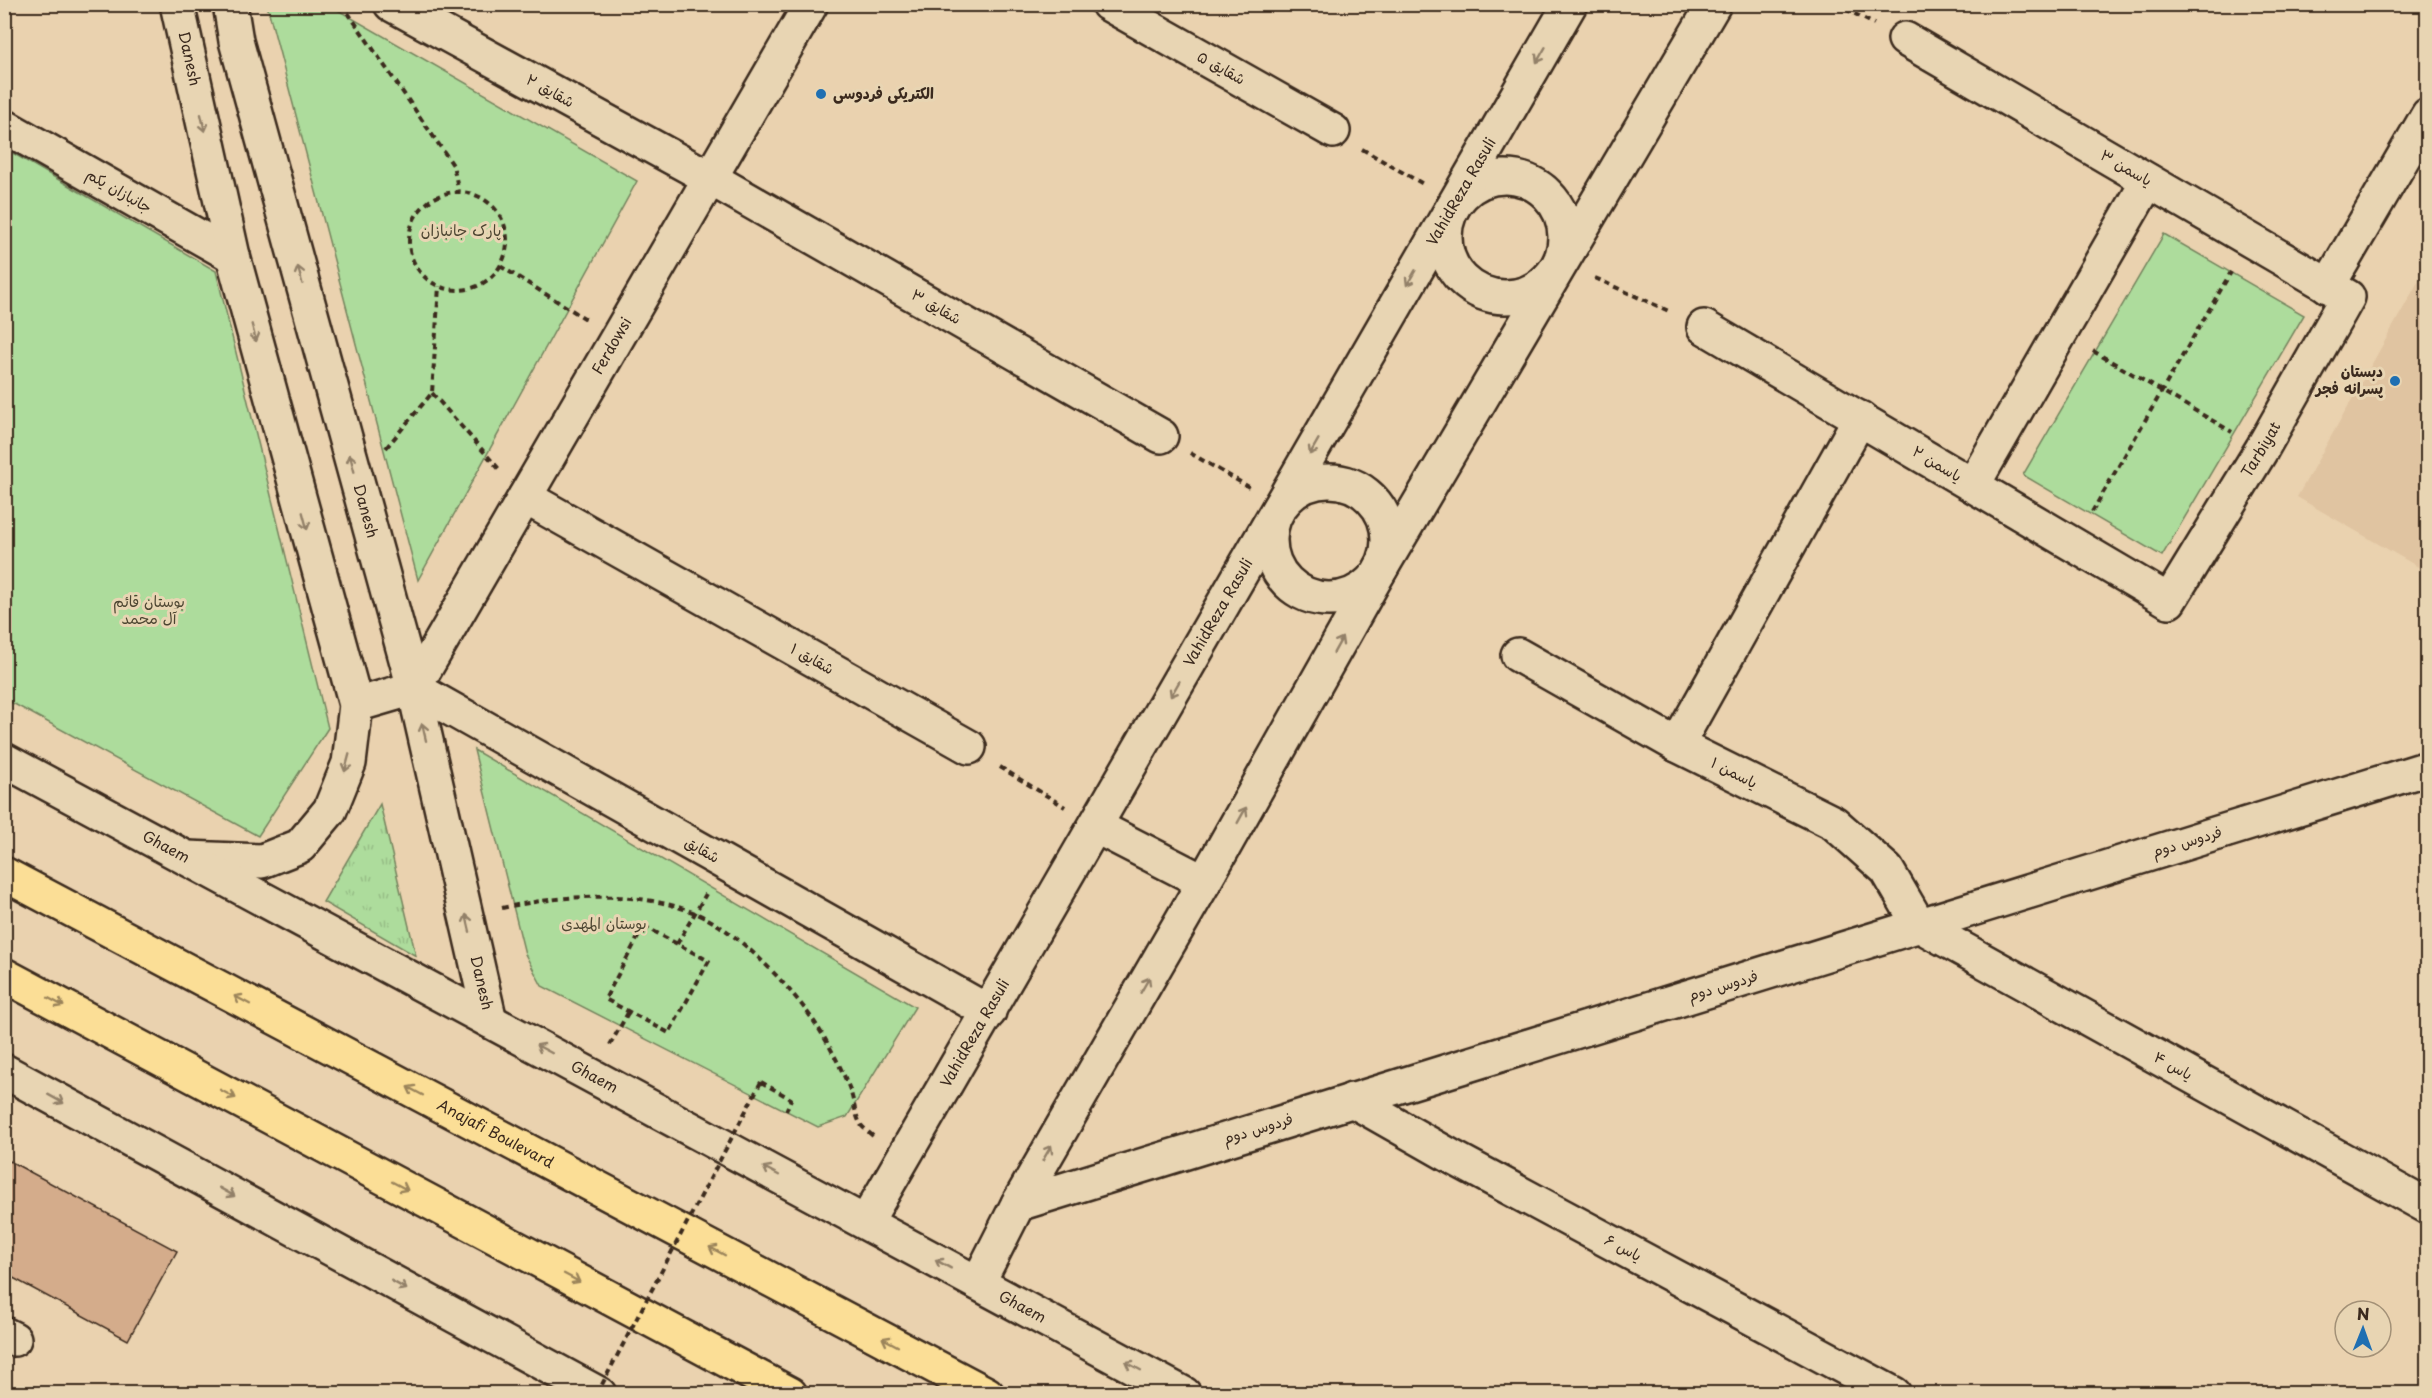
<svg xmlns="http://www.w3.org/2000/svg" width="2432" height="1398" font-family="'Playpen Sans','Playpen Sans Arabic',sans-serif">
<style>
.built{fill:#e0c4a1}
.grass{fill:url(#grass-tufts);stroke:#74835d;stroke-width:1.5}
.green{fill:#addc9c;stroke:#74835d;stroke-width:1.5}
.building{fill:#d4ac8b;stroke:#3b2a1e;stroke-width:1.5}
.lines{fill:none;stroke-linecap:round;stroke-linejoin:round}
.minor-casing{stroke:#3b2a1e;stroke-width:38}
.tertiary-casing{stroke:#3b2a1e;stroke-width:38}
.secondary-casing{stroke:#3b2a1e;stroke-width:38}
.primary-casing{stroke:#3b2a1e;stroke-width:38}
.path{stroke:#3b2a1e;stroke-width:4;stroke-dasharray:6 4.5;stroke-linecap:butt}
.minor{stroke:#e8d5b3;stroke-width:33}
.tertiary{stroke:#e8d5b3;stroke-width:33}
.secondary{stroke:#e8d5b3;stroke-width:33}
.primary{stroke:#fbde96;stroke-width:33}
.path-bridge{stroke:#3b2a1e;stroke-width:4;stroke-dasharray:6 4.5;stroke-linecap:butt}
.oneway{stroke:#928068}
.oneway2{stroke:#9b845a}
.poi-dot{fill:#1f6fb2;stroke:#e8d5b3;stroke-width:2}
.labels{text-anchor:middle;stroke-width:6;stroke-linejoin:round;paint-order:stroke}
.street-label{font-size:15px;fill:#3b2a1e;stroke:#e8d5b3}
.poi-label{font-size:15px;font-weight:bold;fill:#3b2a1e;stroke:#e8d5b3;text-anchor:start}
.park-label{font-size:15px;fill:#4c4531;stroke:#e8d5b3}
</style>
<defs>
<pattern id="grass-tufts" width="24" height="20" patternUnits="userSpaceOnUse" patternTransform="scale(1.5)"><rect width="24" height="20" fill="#addc9c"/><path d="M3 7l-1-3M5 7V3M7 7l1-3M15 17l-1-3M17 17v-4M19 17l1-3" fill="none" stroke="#96bd86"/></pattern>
</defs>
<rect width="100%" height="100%" fill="#ead2af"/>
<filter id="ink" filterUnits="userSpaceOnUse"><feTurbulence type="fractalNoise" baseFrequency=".0167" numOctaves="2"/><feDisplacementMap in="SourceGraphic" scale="12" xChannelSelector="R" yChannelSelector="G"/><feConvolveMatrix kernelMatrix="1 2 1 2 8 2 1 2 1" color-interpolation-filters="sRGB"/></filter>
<g filter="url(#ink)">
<!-- built -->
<path class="built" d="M2427,266L2428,572H2427L2297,497Z"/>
<!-- grass -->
<path class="grass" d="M380,804L416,956L323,902Z"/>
<!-- green -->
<path class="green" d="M267,5H329L637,181L418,580Z
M4,148L216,271L328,728L258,836L5,699Z
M2164,234L2304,315L2162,556L2023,475Z
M474,750L915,1007L847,1117L818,1127L542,986L525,954Z"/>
<!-- building -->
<path class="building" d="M4,1158L177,1251L128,1340L4,1273Z"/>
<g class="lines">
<defs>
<g id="minor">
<path d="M391,4L710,178L1161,436"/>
<path d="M811,4L414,688L989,1012"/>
<path d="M1108,4L1333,131"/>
<path d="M4,126L233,256"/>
<path d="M2328,286L2428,115"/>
<path id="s1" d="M1704,327L2169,601L2262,449L2348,297L1905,39"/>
<path d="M1973,485L2148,181"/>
<path d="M525,497L969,747"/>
<path d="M1518,655L1677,745L1834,823L1887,870L1919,925L2428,1207"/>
<path d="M1677,745L1860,418"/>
<path d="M1352,1100L1454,1158L1894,1394"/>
<path d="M4,1334L14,1339"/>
</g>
<g id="tertiary">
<path id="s2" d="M177,4L233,256L356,705L349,763L330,810L300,846L262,861L187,858"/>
<path id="s3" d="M230,4L236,41L414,688L490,1021"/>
<circle cx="1505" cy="237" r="60"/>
<circle cx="1329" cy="540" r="59"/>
<path d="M356,705L414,688"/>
<path d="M1097,827L1204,882"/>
<path d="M1018,1204L2428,768"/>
<path id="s4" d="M866,1222L1570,4"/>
<path d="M978,1283L1018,1204L1204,882L1380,570L1714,4"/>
</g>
<g id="secondary">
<path id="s5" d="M4,760L1184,1394"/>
<path d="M4,1071L599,1394"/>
</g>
<g id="primary">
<path id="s6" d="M4,874L987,1394"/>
<path d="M4,975L790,1394"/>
</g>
</defs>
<!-- minor casing -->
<use href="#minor" class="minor-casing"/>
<!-- tertiary casing -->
<use href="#tertiary" class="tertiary-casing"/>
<!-- secondary casing -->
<use href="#secondary" class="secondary-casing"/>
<!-- primary casing -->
<use href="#primary" class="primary-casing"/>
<!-- path -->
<path class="path" d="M342,4L453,165L459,192
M1836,4L1874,24
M1362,149L1423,184
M409 241a49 49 0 1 1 98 0a49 49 0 1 1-98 0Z
M500,266L586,319
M1595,278L1671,312
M2093,351L2232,432
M432,393L499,469
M386,448L432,393L439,286
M1190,453L1249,487
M2092,512L2231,272
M1000,767L1065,807
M502,908C562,895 636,889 695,913C737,929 795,991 819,1029C831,1048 842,1069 850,1090C854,1101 855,1115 861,1125C864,1129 870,1133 874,1137
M644,926L709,961L669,1033L605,999Z
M677,944L706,894
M610,1045L629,1011
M761,1082L791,1099L786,1111"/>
<!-- minor -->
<use href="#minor" class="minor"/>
<!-- tertiary -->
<use href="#tertiary" class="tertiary"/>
<!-- secondary -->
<use href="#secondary" class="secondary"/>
<!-- primary -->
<use href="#primary" class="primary"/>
<!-- path-bridge -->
<path class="path-bridge" d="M597,1394L761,1082"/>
</g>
<!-- one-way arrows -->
<defs><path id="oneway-shaft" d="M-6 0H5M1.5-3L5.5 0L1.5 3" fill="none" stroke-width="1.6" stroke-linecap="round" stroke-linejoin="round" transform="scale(1.5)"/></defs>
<g class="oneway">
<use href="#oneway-shaft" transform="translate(1541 55) rotate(120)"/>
<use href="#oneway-shaft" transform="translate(203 123) rotate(77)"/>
<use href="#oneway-shaft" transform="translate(300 275) rotate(-105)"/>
<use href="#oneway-shaft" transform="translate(1411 278) rotate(120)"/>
<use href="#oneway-shaft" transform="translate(254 333) rotate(75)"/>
<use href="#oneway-shaft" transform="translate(1314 447) rotate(120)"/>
<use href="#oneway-shaft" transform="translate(352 463) rotate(-105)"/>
<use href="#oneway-shaft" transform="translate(305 521) rotate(75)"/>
<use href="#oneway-shaft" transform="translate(1338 645) rotate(-61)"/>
<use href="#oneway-shaft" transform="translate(1175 689) rotate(120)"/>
<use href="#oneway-shaft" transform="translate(424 732) rotate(-103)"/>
<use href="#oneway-shaft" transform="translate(347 763) rotate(105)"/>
<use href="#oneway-shaft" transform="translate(1242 815) rotate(-61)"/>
<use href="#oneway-shaft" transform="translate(468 923) rotate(-103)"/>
<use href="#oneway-shaft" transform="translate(1145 985) rotate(-60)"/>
<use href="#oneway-shaft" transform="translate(544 1049) rotate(-152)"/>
<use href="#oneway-shaft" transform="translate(56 1099) rotate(29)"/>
<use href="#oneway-shaft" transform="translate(1047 1153) rotate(-60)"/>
<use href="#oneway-shaft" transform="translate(771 1171) rotate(-152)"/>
<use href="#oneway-shaft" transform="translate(227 1192) rotate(29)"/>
<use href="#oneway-shaft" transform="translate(943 1264) rotate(-151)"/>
<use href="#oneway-shaft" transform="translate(399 1285) rotate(29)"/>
<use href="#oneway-shaft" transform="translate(1133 1366) rotate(-152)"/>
</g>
<g class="oneway2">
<use href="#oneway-shaft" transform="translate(242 1000) rotate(-152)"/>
<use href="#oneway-shaft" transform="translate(56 1002) rotate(28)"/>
<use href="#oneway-shaft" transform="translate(415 1091) rotate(-152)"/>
<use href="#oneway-shaft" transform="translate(228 1094) rotate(28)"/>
<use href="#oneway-shaft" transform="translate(400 1186) rotate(28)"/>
<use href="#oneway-shaft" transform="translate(717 1251) rotate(-152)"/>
<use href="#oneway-shaft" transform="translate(572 1278) rotate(28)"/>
<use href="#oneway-shaft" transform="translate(890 1342) rotate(-152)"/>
</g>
</g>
<!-- markers -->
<g class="poi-dot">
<circle cx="821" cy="94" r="6"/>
<circle cx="2395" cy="381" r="6"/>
</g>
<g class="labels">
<!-- street labels -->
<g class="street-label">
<text dy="5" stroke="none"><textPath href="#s2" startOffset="56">Danesh</textPath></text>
<text transform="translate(1221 68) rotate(29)" y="5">شقایق ۵</text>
<text transform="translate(550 91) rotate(29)" y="5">شقایق ۲</text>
<text transform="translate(2126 168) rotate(30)" y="5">یاسمن ۳</text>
<text transform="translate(119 191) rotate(30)" y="5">جانبازان یکم</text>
<text dy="5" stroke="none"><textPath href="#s4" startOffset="1190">VahidReza Rasuli</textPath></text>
<text transform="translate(936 307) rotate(30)" y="5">شقایق ۳</text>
<text transform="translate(612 346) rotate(-60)" y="5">Ferdowsi</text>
<text dy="5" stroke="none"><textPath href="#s1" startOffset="717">Tarbiyat</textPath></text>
<text transform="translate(1937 464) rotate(31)" y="5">یاسمن ۲</text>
<text dy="5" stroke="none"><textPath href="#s3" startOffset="525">Danesh</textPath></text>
<text dy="5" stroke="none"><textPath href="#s4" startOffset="704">VahidReza Rasuli</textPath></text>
<text transform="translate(812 659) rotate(29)" y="5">شقایق ۱</text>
<text transform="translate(1734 773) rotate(27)" y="5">یاسمن ۱</text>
<text transform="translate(2187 842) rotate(-17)" y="5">فردوس دوم</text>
<text dy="5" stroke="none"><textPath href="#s5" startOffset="184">Ghaem</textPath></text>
<text transform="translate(702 850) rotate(29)" y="5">شقایق</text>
<text dy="5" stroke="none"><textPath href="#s3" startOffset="1011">Danesh</textPath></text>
<text transform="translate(1723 986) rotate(-17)" y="5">فردوس دوم</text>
<text dy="5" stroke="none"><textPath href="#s4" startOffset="218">VahidReza Rasuli</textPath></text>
<text transform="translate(2173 1066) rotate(29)" y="5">یاس ۴</text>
<text dy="5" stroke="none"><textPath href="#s5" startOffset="670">Ghaem</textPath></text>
<text transform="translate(1258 1129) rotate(-17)" y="5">فردوس دوم</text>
<text dy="5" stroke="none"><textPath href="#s6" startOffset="556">Anajafi Boulevard</textPath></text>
<text transform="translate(1623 1248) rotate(28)" y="5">یاس ۶</text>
<text dy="5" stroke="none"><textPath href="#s5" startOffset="1156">Ghaem</textPath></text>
</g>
<!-- poi labels -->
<g class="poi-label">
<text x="833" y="99">الکتریکی فردوسی</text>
<text x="2383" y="377" text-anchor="end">دبستان<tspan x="2383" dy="17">پسرانه فجر</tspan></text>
</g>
<!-- park labels -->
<g class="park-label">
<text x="461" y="236">پارک جانبازان</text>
<text x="149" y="607">بوستان قائم<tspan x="149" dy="17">آل محمد</tspan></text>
<text x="604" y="929">بوستان المهدی</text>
</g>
</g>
<!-- margin -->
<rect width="2432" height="1398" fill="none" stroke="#e8d5b3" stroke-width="24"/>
<rect x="12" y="12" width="2408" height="1374" fill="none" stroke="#3b2a1e" stroke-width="2" filter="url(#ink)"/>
<!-- north arrow -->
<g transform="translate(2363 1329) rotate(1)"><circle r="28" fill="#e8d5b3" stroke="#a39177" stroke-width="1.5"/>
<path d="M0-4.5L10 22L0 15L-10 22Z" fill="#1f6fb2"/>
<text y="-9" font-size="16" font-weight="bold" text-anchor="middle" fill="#3b2a1e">N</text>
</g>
</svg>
